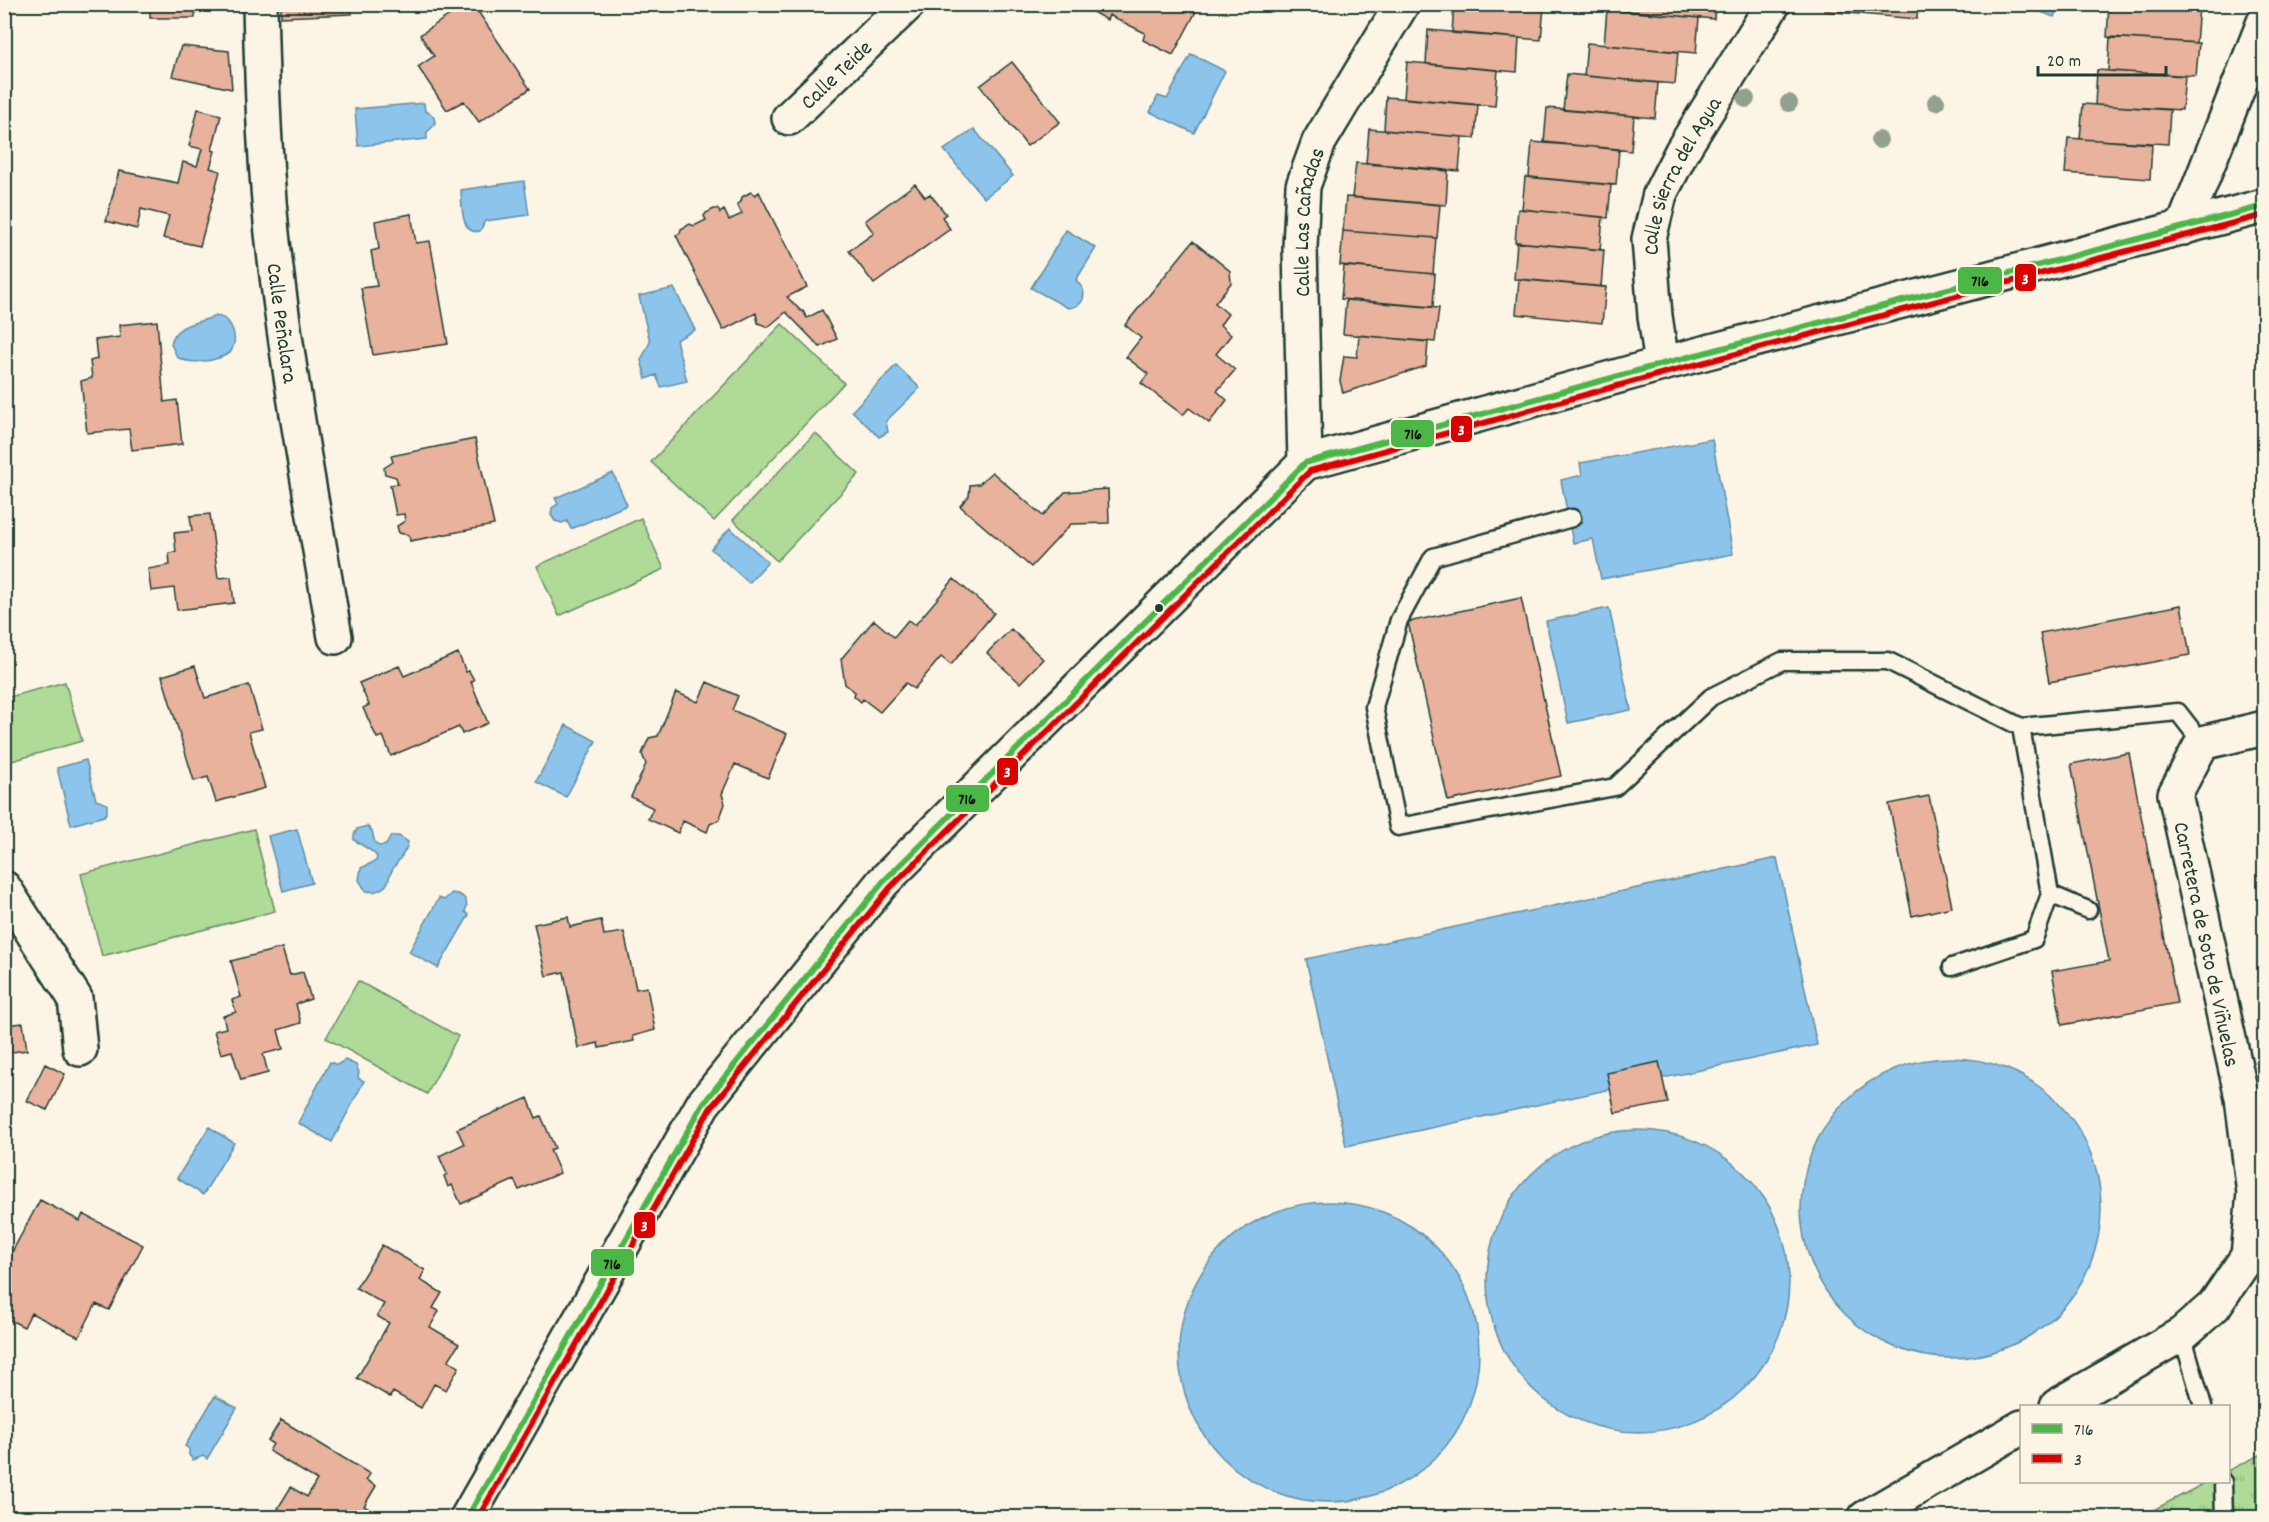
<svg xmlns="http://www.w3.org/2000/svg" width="2269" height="1522" font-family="Dekko,sans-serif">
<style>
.grass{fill:#afda97;stroke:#678c66;stroke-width:1.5}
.park{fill:url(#park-tufts);stroke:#678c66;stroke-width:1.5}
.water{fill:#8cc4eb;stroke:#608ea2;stroke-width:1.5}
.building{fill:#e8b29c;stroke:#1f3d34;stroke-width:1.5}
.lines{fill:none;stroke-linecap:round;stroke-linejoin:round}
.lane-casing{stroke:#1f3d34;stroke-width:21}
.street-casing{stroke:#1f3d34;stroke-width:38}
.lane{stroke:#fcf5e5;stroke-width:16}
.street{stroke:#fcf5e5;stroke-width:33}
.bus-1-casing{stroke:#fcf5e5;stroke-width:10}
.bus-2-casing{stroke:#fcf5e5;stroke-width:10}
.bus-1{stroke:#4ab747;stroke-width:6}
.bus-2{stroke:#db0000;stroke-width:6}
.tree{fill:#92a18f}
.bus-dot{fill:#1f3d34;stroke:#fcf5e5;stroke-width:2}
.labels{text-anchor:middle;stroke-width:4.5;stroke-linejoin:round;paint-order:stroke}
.street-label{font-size:22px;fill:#1f3d34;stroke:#fcf5e5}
.line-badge{stroke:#fcf5e5;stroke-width:2}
.badge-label{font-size:16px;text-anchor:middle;font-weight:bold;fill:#fff}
.pale-badge-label{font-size:16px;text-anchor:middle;font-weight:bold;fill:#111}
</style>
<defs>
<pattern id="park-tufts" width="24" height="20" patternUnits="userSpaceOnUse" patternTransform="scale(1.5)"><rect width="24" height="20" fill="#afda97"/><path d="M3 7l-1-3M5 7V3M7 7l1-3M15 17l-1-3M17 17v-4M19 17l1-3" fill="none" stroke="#96bc83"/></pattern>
</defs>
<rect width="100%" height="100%" fill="#fcf5e5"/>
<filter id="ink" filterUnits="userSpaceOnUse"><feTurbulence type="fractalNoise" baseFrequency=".0167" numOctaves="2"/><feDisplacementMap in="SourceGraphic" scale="12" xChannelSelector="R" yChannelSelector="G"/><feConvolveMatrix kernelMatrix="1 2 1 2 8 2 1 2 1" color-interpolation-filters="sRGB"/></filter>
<g filter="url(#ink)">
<!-- grass -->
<path class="grass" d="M782,324L844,383L714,521L651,462Z
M815,433L859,474L777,561L733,520Z
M641,518L664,569L559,616L537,566Z
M65,682L82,741L5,763V698Z
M254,829L275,911L102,956L81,874Z
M358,981L458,1036L427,1094L326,1038Z"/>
<!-- park -->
<path class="park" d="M2264,1453V1517L2138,1518L2207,1482H2228L2229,1470Z"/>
<!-- water -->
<path class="water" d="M2023,5H2059L2054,17Z
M1191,54L1225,71L1194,133L1150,112L1158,96L1167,99Z
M424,103L425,111C433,114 435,117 435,125L427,132V139L358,146L355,109Z
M974,129L1013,176L984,198L944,150Z
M524,181L529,215L485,221L480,231C460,236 462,203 461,190Z
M1066,230L1096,248L1076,280L1083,289C1086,301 1080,307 1068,308L1031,288Z
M674,288L695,330L676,340L687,381L661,387L656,375L646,379L641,360L650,342L639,296Z
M216,316C233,318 239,339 230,353C215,361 192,366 177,357L171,344C174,323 199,323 216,316Z
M896,365L920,388L886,421L888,432L879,437L852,411Z
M1712,439L1733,554L1601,579L1593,539L1573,543L1561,480L1582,475L1580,463Z
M613,473L627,505L571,529L567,521L562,523L555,521L551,515L552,508L558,504L555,498Z
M730,528L768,562L749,583L711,549Z
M1609,608L1631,710L1568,723L1546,621Z
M566,725L596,741L566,797L536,782Z
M86,760L96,800L107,804V812L104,816L71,825L57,768Z
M367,826L372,831L375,843L379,846L386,845L391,836H399L408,842C407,854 394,863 390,875C388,880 389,884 384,887C378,892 373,892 366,891L359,880L361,868L376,861L377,857L373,852L354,840V835L357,829Z
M297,829L312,883L283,891L268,836Z
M1777,858L1817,1045L1346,1146L1306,959Z
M452,893C463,894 470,900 465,912L469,915L438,968L409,952L439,898L444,900Z
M1801 1208a150 150 0 1 1 300 0a150 150 0 1 1-300 0Z
M345,1060L356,1065L359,1072L358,1078L364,1081L332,1142L298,1123L330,1062L337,1065Z
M209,1127L234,1143L203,1195L177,1178Z
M1487 1281a151 151 0 1 1 302 0a151 151 0 1 1-302 0Z
M1179 1352a150 150 0 1 1 300 0a150 150 0 1 1-300 0Z
M215,1396L237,1408L207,1459L203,1456L193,1460L189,1455V1449L185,1446Z"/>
<!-- building -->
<path class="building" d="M130,4H195V18H150V9H130Z
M281,4H351L352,14L281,17Z
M466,4H473L530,89L479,122L464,101L447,110L418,67L434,56L420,35Z
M1078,4H1200L1173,55L1143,40L1145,33L1109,15L1107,20Z
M1454,4L1544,6L1541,40L1452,33Z
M1523,4H1562V8Z
M1624,4H1715L1714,19L1623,11Z
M1825,4H1918L1917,19L1824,11Z
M2109,4L2199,7L2196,43L2107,37Z
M2159,4H2211V8Z
M1607,9L1699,18L1696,53L1604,45Z
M1428,30L1519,38L1517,72L1426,64Z
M2110,37L2199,43L2196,76L2108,71Z
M1587,43L1678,52L1675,84L1584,76Z
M181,46L229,51L232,89L172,76Z
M1012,62L1060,122L1027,146L980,86Z
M1012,62L1060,122L1027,146L980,86Z
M1407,62L1498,70L1495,106L1404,98Z
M2097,70L2185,76L2182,110L2095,105Z
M1567,74L1658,83L1655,118L1563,110Z
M1386,97L1478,105L1475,138L1384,130Z
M2083,104L2170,110L2168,144L2080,139Z
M1547,108L1634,116L1631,151L1544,142Z
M198,109L221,115L212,150L215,151L210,168L220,171L200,246L163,238L169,216L141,209L137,229L106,221L119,171L178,183L183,162L197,166L202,149L189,146Z
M1369,129L1462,137L1459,171L1366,163Z
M2068,138L2152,144L2150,179L2065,173Z
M1532,142L1619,149L1616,185L1529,177Z
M1356,163L1448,171L1446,205L1352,197Z
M1525,177L1611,185L1608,218L1522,209Z
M915,184L925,197L930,194L946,214L942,217L950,229L874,284L849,251L874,233L865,221Z
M751,192L755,195L759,192L807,287L787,297L801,311H803L807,318L822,310L837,339L820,347L786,312L768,327L758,323L756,313L723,330L676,235L680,233L681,229L690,224L694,226L706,220L704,216L706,213L714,209H718L720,213L724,210L729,220L742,214L737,204L741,202L742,197Z
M1346,197L1440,205L1437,238L1343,231Z
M1518,209L1603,217L1600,250L1515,242Z
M411,214L416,243L430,241L448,344L373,355L361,288L377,286L371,251L379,249L375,221Z
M1343,231L1436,238L1433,274L1340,265Z
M1193,241L1230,271L1231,283L1215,303L1228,314L1220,325L1231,335L1216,354L1235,370L1217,391L1227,400L1209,423L1189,408L1183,415L1141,383L1148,374L1126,357L1141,338L1125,325Z
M1517,242L1604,250L1601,287L1514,279Z
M1344,266L1435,274L1433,307L1341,299Z
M1519,279L1606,287L1602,323L1516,314Z
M1346,300L1439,308L1435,342L1343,334Z
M157,321L164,402L177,400L182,444L132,450L129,429L87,433L81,381L92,378L90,361L97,359L95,340L120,337L119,325Z
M1359,335L1428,342L1426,366L1343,393L1340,381L1344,356L1357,357Z
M475,439L494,525L410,541L409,535L399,533L397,526L405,521L404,514L396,515L390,485L398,484L396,477L385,474L384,468L393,462L391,456Z
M992,472L1043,516L1065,492L1108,489L1109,523L1071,524L1031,567L960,506L969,496L970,485L979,484Z
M4,476L10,502L4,503Z
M210,514L218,578L231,577L234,603L177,610L174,588L151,591L148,569L170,565L169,553L176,552L174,533L192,531L190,516Z
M954,579L994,613L951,665L941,657L914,689L906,683L880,712L863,699L861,702L854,696L855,692L845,684L841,659L874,620L894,637L908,620L915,625Z
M1521,598L1561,776L1448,801L1408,622Z
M2181,605L2190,655L2049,682L2040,633Z
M1011,629L1043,659L1020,683L987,653Z
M458,653L466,672L469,671L474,680L471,682L488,723L462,734L459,727L391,756L383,736L377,738L363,708L369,705L359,683L399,666L404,676Z
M195,666L205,698L249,685L262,729L249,732L265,788L216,802L208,777L194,781L162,676Z
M707,682L738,696L732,710L787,734L768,778L735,764L722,794L725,804L719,820L710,824L707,832L683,821L678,833L648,819L653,808L631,797L646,764L642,754L649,738L658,736L676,692L698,702Z
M2129,753L2177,1003L2062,1025L2052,971L2109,961L2071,764Z
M1929,796L1952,907L1912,916L1889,804Z
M568,917L570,927L601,920L604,935L624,932L636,989L647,987L655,1030L633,1036L634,1041L599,1048L598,1043L578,1048L564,972L546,976L534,924Z
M282,948L290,975L303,972L311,999L296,1004L301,1023L278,1030L283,1049L263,1054L268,1073L241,1080L232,1051L221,1054L214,1031L226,1028L223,1016L236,1012L232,1000L241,997L231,961Z
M23,1023L27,1050L4,1053V1025Z
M1659,1062L1668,1103L1615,1113L1607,1073Z
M45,1064L65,1074L47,1110L27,1101Z
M528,1098L536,1118L541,1116L555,1148L550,1150L560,1173L519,1190L514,1180L461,1204L452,1185L448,1187L444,1176L447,1174L439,1156L464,1144L457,1129Z
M40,1200L80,1221L83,1214L143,1245L109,1310L96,1304L79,1337L31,1313L24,1327L4,1317V1267Z
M382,1245L425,1270L420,1280L442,1293L433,1308L439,1311L430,1327L459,1344L448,1361L459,1367L446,1390L434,1384L421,1408L393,1392L390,1397L357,1378L389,1323L377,1316L384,1304L356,1288Z
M281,1420L370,1474L366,1480L376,1486L364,1506L369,1509L364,1518H280L283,1512L278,1508L291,1487L307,1497L317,1480L269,1451L273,1444L268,1441Z"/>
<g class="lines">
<defs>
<path id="lane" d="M1572,518L1433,557L1399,620L1374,707L1398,827L1615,787L1711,697L1782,661H1888L2021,727
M2050,894L2088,910
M1952,967L2034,939L2050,894L2021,727L2178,712L2202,743
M2182,1334L2203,1406
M2223,1482L2224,1518"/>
<g id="street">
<path id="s1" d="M260,4C262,92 265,181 276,268C291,391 314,514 335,637"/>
<path id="s2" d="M789,118L908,4"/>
<path d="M2183,228L2264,22"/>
<path id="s3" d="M1662,364L1655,316L1649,239L1660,194L1682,151L1773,4"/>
<path id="s4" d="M1305,463L1300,247L1303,186L1319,142L1402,4"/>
<path d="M4,888L75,998L80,1049"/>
<path d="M2057,1406L2182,1334L2214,1306L2248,1256L2254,1193L2242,1098L2175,794L2202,743L2264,728"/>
<path d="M467,1518L703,1104L883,882L1305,463L1662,364L2264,206"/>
<path d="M1865,1518L2022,1427"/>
</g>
</defs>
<!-- lane casing -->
<use href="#lane" class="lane-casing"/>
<!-- street casing -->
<use href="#street" class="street-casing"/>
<!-- lane -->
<use href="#lane" class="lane"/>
<!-- street -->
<use href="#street" class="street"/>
<defs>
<path id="bus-1" d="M467,1518L703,1104L883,882L1305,463L1662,364L2264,206"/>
<path id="bus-2" d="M478,1518L710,1109L890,888L1310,471L1664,373L2264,215"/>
</defs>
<!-- bus-1 casing -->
<use href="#bus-1" class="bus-1-casing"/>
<!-- bus-2 casing -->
<use href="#bus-2" class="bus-2-casing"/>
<!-- bus-1 -->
<use href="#bus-1" class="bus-1"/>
<!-- bus-2 -->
<use href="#bus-2" class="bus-2"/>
</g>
<!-- trees -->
<g class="tree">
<circle cx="1746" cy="99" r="9"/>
<circle cx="1936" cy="102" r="9"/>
<circle cx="1789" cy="103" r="9"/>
<circle cx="1879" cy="140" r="9"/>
</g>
</g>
<!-- markers -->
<circle class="bus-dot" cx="1159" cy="608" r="5"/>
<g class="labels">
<!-- street labels -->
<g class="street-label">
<text dy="8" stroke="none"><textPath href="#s2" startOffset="64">Calle Teide</textPath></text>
<text dy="8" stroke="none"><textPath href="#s3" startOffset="196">Calle Sierra del Agua</textPath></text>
<text dy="8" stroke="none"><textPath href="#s4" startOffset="242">Calle Las Cañadas</textPath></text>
<text dy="8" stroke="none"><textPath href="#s1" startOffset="320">Calle Peñalara</textPath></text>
<text transform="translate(2208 944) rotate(78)" y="8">Carretera de Soto de Viñuelas</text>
</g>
</g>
<g class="line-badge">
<rect x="2014" y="263" width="23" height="29" rx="6" fill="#db0000"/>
<rect x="1957" y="266" width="46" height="29" rx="6" fill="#4ab747"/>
<rect x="1450" y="415" width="23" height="28" rx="6" fill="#db0000"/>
<rect x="1390" y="419" width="45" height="29" rx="6" fill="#4ab747"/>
<rect x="996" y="757" width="23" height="29" rx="6" fill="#db0000"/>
<rect x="945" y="784" width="45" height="29" rx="6" fill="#4ab747"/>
<rect x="633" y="1211" width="23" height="28" rx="6" fill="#db0000"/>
<rect x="590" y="1248" width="45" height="29" rx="6" fill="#4ab747"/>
</g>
<g class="badge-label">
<text x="2025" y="284">3</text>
<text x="1461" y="435">3</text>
<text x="1007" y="777">3</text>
<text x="644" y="1231">3</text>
</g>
<g class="pale-badge-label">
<text x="1980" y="286">716</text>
<text x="1413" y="439">716</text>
<text x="967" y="804">716</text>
<text x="612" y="1269">716</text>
</g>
<!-- margin -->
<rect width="2269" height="1522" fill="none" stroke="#fcf5e5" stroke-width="24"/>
<rect x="12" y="12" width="2245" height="1498" fill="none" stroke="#1f3d34" stroke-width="2" filter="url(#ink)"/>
<!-- legend -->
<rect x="2020" y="1405" width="210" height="78" fill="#fcf5e5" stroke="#a4ab9e" stroke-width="1.5"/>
<rect x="2032" y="1424" width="30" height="9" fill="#4ab747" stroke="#a4ab9e" stroke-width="1.5"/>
<text x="2074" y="1435" font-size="18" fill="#1f3d34">716</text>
<rect x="2032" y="1454" width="30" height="9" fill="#db0000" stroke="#a4ab9e" stroke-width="1.5"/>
<text x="2074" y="1465" font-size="18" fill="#1f3d34">3</text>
<!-- scale -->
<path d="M2038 66v9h128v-9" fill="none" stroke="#1f3d34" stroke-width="3"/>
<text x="2047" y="66" font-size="18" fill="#1f3d34" stroke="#fcf5e5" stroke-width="4.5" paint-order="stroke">20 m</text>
</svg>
